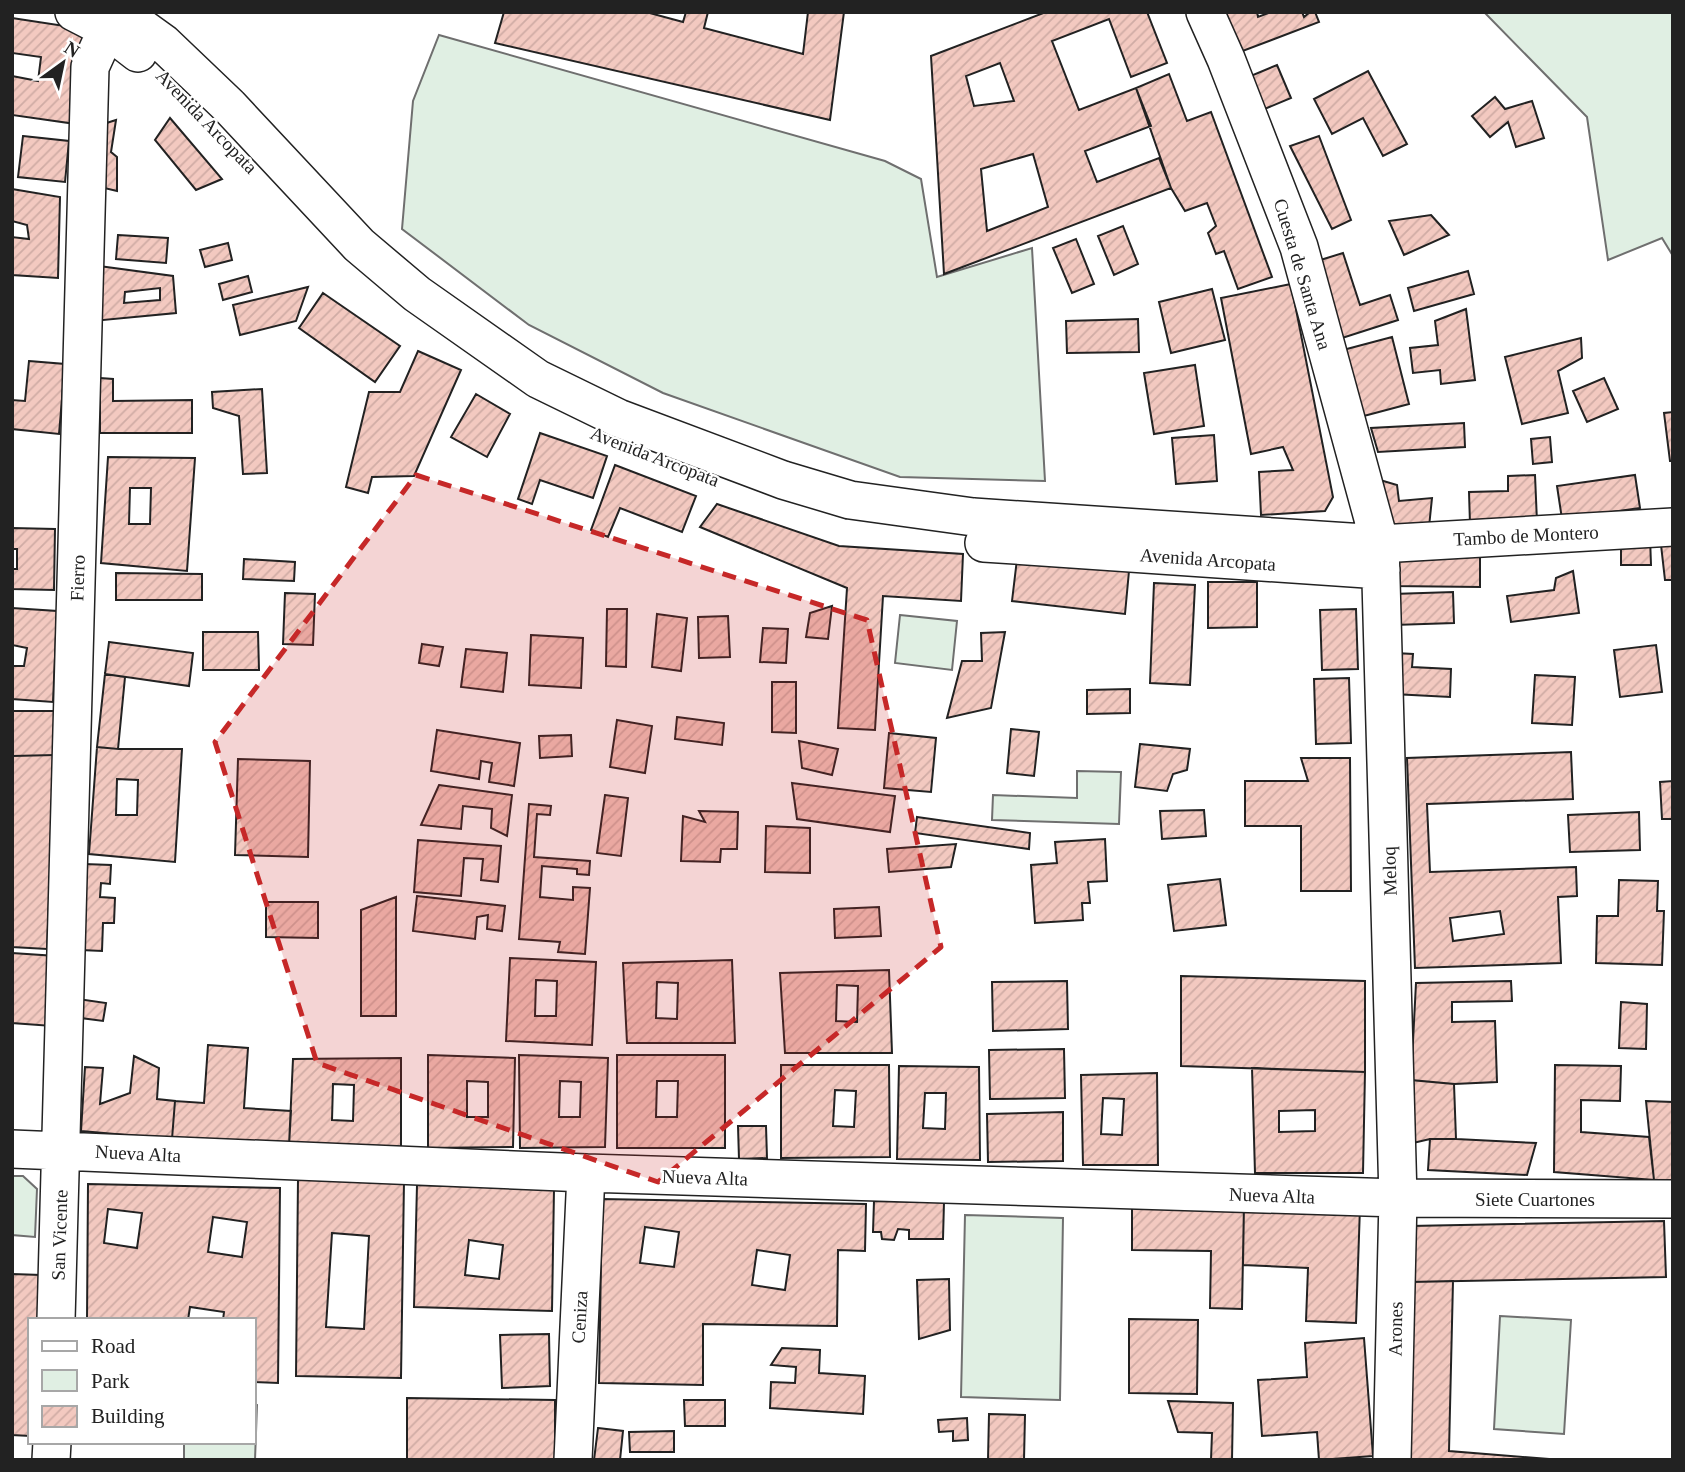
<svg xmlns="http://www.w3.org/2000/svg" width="1685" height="1472" font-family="Georgia,serif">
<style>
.green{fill:#e0efe3;stroke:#6f6f6f;stroke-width:2}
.building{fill:url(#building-hatch);stroke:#222;stroke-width:2;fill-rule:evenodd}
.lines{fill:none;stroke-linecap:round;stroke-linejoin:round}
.minor-casing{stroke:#222;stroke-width:40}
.minor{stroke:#fff;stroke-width:37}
.marked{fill:#c62828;fill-opacity:0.2;stroke:#c62828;stroke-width:5;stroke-dasharray:14 9;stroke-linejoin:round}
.labels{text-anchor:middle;stroke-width:5;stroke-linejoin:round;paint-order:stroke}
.street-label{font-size:19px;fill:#222;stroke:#fff}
</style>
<defs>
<pattern id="building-hatch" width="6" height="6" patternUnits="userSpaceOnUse" patternTransform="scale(1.75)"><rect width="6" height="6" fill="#f3c9c0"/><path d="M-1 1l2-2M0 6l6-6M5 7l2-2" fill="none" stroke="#d0aca5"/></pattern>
</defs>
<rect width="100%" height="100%" fill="#fff"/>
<!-- green -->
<path class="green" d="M1484,12H1673V256L1662,238L1608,260L1587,117Z
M439,35L885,161L921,179L937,277L1032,248L1045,481L900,477L663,393L529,325L402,229L413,101Z
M900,615L957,621L952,670L895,663Z
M1077,771L1121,772L1119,824L992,820L993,795L1077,798Z
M12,1176H23L37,1189L35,1237L12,1235Z
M965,1215L1063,1218L1060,1400L961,1397Z
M1500,1316L1571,1320L1564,1434L1494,1429Z
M254,1404L257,1405L255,1460H184V1442H254Z"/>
<!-- building -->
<path class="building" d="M504,12H646L683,22L686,12H708L704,28L803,54L808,12H844L830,120L495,43Z
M1046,12H1147L1167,63L1131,77L1109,19L1052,41L1079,110L1136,88L1151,126L1085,151L1097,182L1159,158L1171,188L944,274L931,56ZM1000,63L1014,101L974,106L966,76ZM1033,154L1048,207L987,231L981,169Z
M1216,12H1257L1258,17L1271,12H1302L1304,17L1310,12H1315L1319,22L1232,55Z
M12,18L91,30L76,124L12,115V76L38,81L41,57L12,53Z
M1277,65L1291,98L1255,113L1241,80Z
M1368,71L1407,144L1383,156L1363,118L1332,134L1314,99Z
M1169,74L1187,121L1211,112L1272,277L1238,289L1224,251L1216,254L1208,233L1216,226L1207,203L1185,211L1171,188L1136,88Z
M1495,97L1505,109L1532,101L1544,138L1516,147L1508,122L1490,137L1472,116Z
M170,118L222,179L196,190L155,140Z
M116,120L111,152L117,157V191L100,187V125Z
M23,136L69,141L65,182L18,177Z
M1319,136L1351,220L1332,229L1290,146Z
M12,189L60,197L58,278L12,275V237L29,239L27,225L12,221Z
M1431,215L1449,235L1404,255L1389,221Z
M1123,226L1138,264L1114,275L1098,236Z
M118,235L168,238L166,263L116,259Z
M1076,239L1094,284L1072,293L1053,248Z
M228,243L232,260L205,267L200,250Z
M1343,253L1360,305L1390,295L1398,320L1339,339L1314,262Z
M99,266L173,276L176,313L93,321ZM160,288V300L124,303L125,292Z
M1468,271L1474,294L1414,311L1408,288Z
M248,276L252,292L223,300L219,284Z
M1291,284L1333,497L1325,511L1261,515L1259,472L1293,470L1283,447L1251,454L1221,298Z
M308,287L296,321L240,335L233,305Z
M1212,289L1225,340L1171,353L1159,302Z
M323,293L400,346L375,382L299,328Z
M1466,309L1475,380L1441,384L1440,370L1413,373L1410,348L1438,345L1435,321Z
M1138,319L1139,352L1067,353L1066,321Z
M1392,337L1409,404L1360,417L1343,350Z
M1581,338L1582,358L1558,371L1568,413L1522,424L1505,357Z
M418,351L461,370L414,476L372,477L368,493L346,487L369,392H400Z
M29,361L65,364L59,434L12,429V400L25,401Z
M1195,365L1204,426L1154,434L1144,373Z
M100,378L113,379V401L192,400V433H100Z
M1604,378L1618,409L1587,422L1573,391Z
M262,389L267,473L243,474L239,416L213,408L212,392Z
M476,394L510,414L487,457L451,437Z
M1673,412V461H1670L1664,413Z
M1464,423L1465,447L1378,452L1371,428Z
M540,433L607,456L593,498L540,480L532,504L518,499Z
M1214,435L1217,481L1176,484L1172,438Z
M1550,437L1552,462L1533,464L1531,439Z
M108,457L195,458L187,571L101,563ZM130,488H151L150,524H129Z
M615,465L696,496L682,532L620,508L608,537L591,530Z
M1535,475L1537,522L1470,524L1469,492L1508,491V476Z
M1635,475L1640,508L1562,519L1557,486Z
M1380,480L1397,485L1399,501L1432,498L1429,527L1393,535Z
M717,504L839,546L963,554L961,601L883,596L875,730L838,728L847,588L700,527Z
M12,528L55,529L54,590L12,589V569H17V549H12Z
M1660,536H1673V580H1665Z
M1621,537H1650L1651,565H1621Z
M1392,552L1480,553V587L1392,586Z
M244,559L295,562L294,581L243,579Z
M1017,559L1129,571L1125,614L1012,601Z
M1573,571L1579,613L1511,622L1507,596L1554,590L1556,578Z
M116,573L202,574V600H116Z
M1208,582H1257V627L1208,628Z
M1154,583L1195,585L1190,685L1150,683Z
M1453,592L1454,623L1394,625L1393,594Z
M285,593L315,594L313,645L283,644Z
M832,606L828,639L806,637L810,613Z
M12,608L57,611L53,702L12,699V666H24L27,648L12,645Z
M607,609H627L626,667L606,666Z
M1356,609L1358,669L1322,670L1320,610Z
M657,614L687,618L681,671L652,667Z
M728,616L730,657L699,658L698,617Z
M763,628L788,629L786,663L760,662Z
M203,632H258L259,670H203Z
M1005,632L991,708L947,718L962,661H982L981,633Z
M531,635L583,638L581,688L529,685Z
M109,642L193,653L189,686L105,674Z
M422,644L443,647L439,666L419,663Z
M1656,645L1662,692L1620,697L1614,650Z
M466,649L507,653L503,692L461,687Z
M1395,653L1413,654L1412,667L1451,669L1450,697L1393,694Z
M105,674L125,677L118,749L97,747Z
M1535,675L1575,677L1572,725L1532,723Z
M1349,678L1351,743L1316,744L1314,679Z
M772,682H796V733L772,732Z
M1130,689V713L1087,714V690Z
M12,711H55V755L12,756Z
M677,717L724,723L722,745L675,739Z
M617,720L652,726L645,773L610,767Z
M1011,729L1039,732L1034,776L1007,773Z
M437,730L520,743L514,786L489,782L492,763L481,761L479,779L431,771Z
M889,733L936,738L931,792L884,788Z
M571,735L572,756L540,758L539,736Z
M799,741L838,749L832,775L802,768Z
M1140,744L1190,749L1187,770L1173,774L1167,791L1135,787Z
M97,747L118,749H182L175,862L89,854ZM117,779L138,780L137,815H116Z
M1571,752L1573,799L1427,804L1430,872L1576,867L1577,896L1558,897L1561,963L1415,968L1407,758ZM1500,911L1504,934L1453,941L1450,918Z
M55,755L47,949L12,947V756Z
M1301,758H1350L1351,891H1301V826H1245V781H1308Z
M238,759L310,761L308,857L235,855Z
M1673,781V819H1662L1660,782Z
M792,783L895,796L890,832L797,819Z
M439,785L512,795L507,836L491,828L492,809L463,806L461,829L421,825Z
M605,795L628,798L621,856L597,853Z
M529,804L551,806L550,815L537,814L534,857L590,861L589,875L577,874V869L542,866L540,897L573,900V887L590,888L585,954L558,952L560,942L519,939Z
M1204,810L1206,836L1162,839L1160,811Z
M699,811L738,812L737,849H721L720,862L681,861L683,816L705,822Z
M1639,812L1640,850L1570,852L1568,815Z
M917,817L1030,833L1029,849L915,833Z
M766,826L810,828V873L765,872Z
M1105,839L1107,881L1088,882L1090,903H1082L1083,920L1035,923L1031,865L1057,863L1055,842Z
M418,840L501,846L498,882L481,880L483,859L464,858L461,896L414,892Z
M956,844L951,867L889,872L887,849Z
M84,864L111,865L110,884L101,883L100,897L115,898L114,923H103L102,951L81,950Z
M1220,879L1226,925L1174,931L1168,885Z
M1619,880L1658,881L1657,911H1664L1662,965L1596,963L1597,916H1618Z
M417,896L505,906L502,931L487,929L488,915L477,917L475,939L413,931Z
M396,897V1016H361V910Z
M266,902H318V938L266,937Z
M879,907L881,936L835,938L834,909Z
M12,953L56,956L52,1026L12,1023Z
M510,958L596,962L592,1045L506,1041ZM536,980L557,981L556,1016H535Z
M732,960L735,1043H627L623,963ZM657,982L678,983L677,1019L656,1018Z
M889,970L892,1053H785L780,973ZM837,985L858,986L857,1022L836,1021Z
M1181,976L1365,981V1072L1181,1066Z
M1067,981L1068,1029L993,1031L992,982Z
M1511,981L1512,1001L1452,1002V1022L1495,1021L1497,1082L1454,1084L1411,1080L1416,983Z
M78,999L106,1003L103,1021L81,1018Z
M1621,1002L1647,1004L1646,1049L1619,1048Z
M208,1045L248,1048L244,1108L291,1111L289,1146L172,1139L175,1101L204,1103Z
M1064,1049L1065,1098L990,1099L989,1050Z
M428,1055L515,1058L513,1147L428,1148ZM467,1081L488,1082V1117H467Z
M519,1055L608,1058L605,1147L520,1148ZM560,1081L581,1082L580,1117H559Z
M617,1055H725V1148H617ZM657,1081H678L677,1117H656Z
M134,1056L159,1068L157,1099L175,1101L172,1139L81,1131L85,1067L103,1068L100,1104L130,1093Z
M401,1058V1151L289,1146L293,1059ZM333,1084L354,1085L353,1121L332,1120Z
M781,1065H889L890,1157L781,1158ZM835,1090L856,1091L854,1127L833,1126Z
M1555,1065L1621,1066L1620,1101L1581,1100V1132L1649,1137L1654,1180L1554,1172Z
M899,1066L979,1067L980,1160L897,1159ZM925,1093H946L945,1129L923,1128Z
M1252,1068L1365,1072L1363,1173H1255ZM1315,1110V1131L1279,1132V1111Z
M1157,1073L1158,1165H1083L1081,1075ZM1103,1098L1124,1099L1122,1135L1101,1134Z
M1411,1080L1454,1084L1456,1139H1430L1413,1143Z
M1646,1101L1673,1102V1181L1654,1180Z
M1063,1112V1161L988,1162L987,1114Z
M738,1126H766L767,1158L739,1159Z
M1430,1139H1456L1536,1143L1527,1175L1428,1170Z
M298,1179L404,1181L401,1378L296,1376ZM332,1233L369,1236L364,1329L326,1327Z
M88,1184L280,1188L278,1383L254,1382V1320H223L224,1312L190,1307L188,1320H87ZM108,1209L142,1213L137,1248L104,1243ZM213,1217L247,1222L242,1257L208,1252Z
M417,1185L554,1189L552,1311L414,1307ZM469,1240L503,1245L499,1279L465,1275Z
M602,1199L866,1204L865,1251L838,1250L837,1326L703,1324V1385L599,1383ZM645,1227L679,1232L674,1267L640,1263ZM757,1250L790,1255L785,1290L752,1285Z
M874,1201L944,1202L943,1239H909V1230L898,1229L894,1240L882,1239L881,1232H873Z
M1132,1202L1244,1204L1242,1309L1210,1308L1211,1251L1132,1250Z
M1244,1204L1360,1207L1356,1323L1306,1321L1308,1268L1243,1265Z
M1664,1221L1666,1277L1411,1282L1410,1226Z
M12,1274L41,1275L39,1320H30V1436L12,1435Z
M949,1279L950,1330L919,1339L917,1280Z
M1453,1281L1449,1451L1562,1460H1403L1411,1282Z
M1129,1319L1198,1320L1197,1394L1129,1393Z
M549,1334L550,1386L502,1388L500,1335Z
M1364,1338L1373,1456L1319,1460L1317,1432L1262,1436L1258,1380L1307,1377L1305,1343Z
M782,1348L820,1350L819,1373L865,1376L863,1414L770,1408L771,1382L795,1383L796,1367L771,1365Z
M407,1398L555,1400V1460H407Z
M684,1400H725V1426H685Z
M1168,1401L1233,1403L1232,1460H1211L1212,1433L1178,1432Z
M989,1414L1025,1415L1024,1460H988Z
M967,1418L968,1440L953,1441V1431L939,1432L938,1420Z
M598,1428L623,1431L620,1460H594Z
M674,1431V1452H630L629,1432Z"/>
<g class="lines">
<defs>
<path id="minor" d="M74,12L107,29L138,53
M120,12L163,43L229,106L359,245L417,294L538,379L618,418L783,480L850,500L973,517L1380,544L1673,527
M1205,12L1226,59L1299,247L1380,544L1398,1198L1392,1460
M984,543L1381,570
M12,1149L586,1173L1398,1198L1673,1199
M56,1320L90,67L115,12
M51,1460L52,1442
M573,1460L586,1173"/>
</defs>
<!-- minor casing -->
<use href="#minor" class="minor-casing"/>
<!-- minor -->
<use href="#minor" class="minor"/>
</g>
<!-- marked area -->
<path class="marked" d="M416,475L867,620L941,947L658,1182L317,1063L215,742Z"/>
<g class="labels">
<!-- street labels -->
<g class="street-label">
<text transform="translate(207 121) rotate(46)" y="7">Avenida Arcopata</text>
<text transform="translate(1303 274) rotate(73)" y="7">Cuesta de Santa Ana</text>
<text transform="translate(655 456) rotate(21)" y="7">Avenida Arcopata</text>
<text transform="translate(1526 535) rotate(-3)" y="7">Tambo de Montero</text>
<text transform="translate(1208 559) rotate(4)" y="7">Avenida Arcopata</text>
<text transform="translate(77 578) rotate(-88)" y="7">Fierro</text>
<text transform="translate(1389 871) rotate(-92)" y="7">Meloq</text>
<text transform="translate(138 1153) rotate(3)" y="7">Nueva Alta</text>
<text transform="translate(705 1177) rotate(2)" y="7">Nueva Alta</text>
<text transform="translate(1272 1195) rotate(2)" y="7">Nueva Alta</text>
<text x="1535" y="1206">Siete Cuartones</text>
<text transform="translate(59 1235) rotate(-88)" y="7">San Vicente</text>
<text transform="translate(579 1317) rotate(-87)" y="7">Ceniza</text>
<text transform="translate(1395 1329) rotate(-89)" y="7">Arones</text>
</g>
</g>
<!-- border -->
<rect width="1685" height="1472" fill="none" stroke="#222222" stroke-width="28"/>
<!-- legend -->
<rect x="28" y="1318" width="228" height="126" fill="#ffffff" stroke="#a7a7a7" stroke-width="2"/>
<rect x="42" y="1341" width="35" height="10" fill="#ffffff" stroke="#a7a7a7" stroke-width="2"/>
<text x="91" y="1353" font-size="21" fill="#222222">Road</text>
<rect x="42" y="1370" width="35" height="21" fill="#e0efe3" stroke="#a7a7a7" stroke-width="2"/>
<text x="91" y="1388" font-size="21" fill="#222222">Park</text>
<rect x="42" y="1406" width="35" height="21" fill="url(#building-hatch)" stroke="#a7a7a7" stroke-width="2"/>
<text x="91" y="1423" font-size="21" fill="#222222">Building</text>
<!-- north arrow -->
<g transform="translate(63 63) rotate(33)" stroke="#ffffff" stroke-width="5" paint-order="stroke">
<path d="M0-5L12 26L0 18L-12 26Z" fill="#222222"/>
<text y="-10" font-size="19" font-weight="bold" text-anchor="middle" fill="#222222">N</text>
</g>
</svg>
